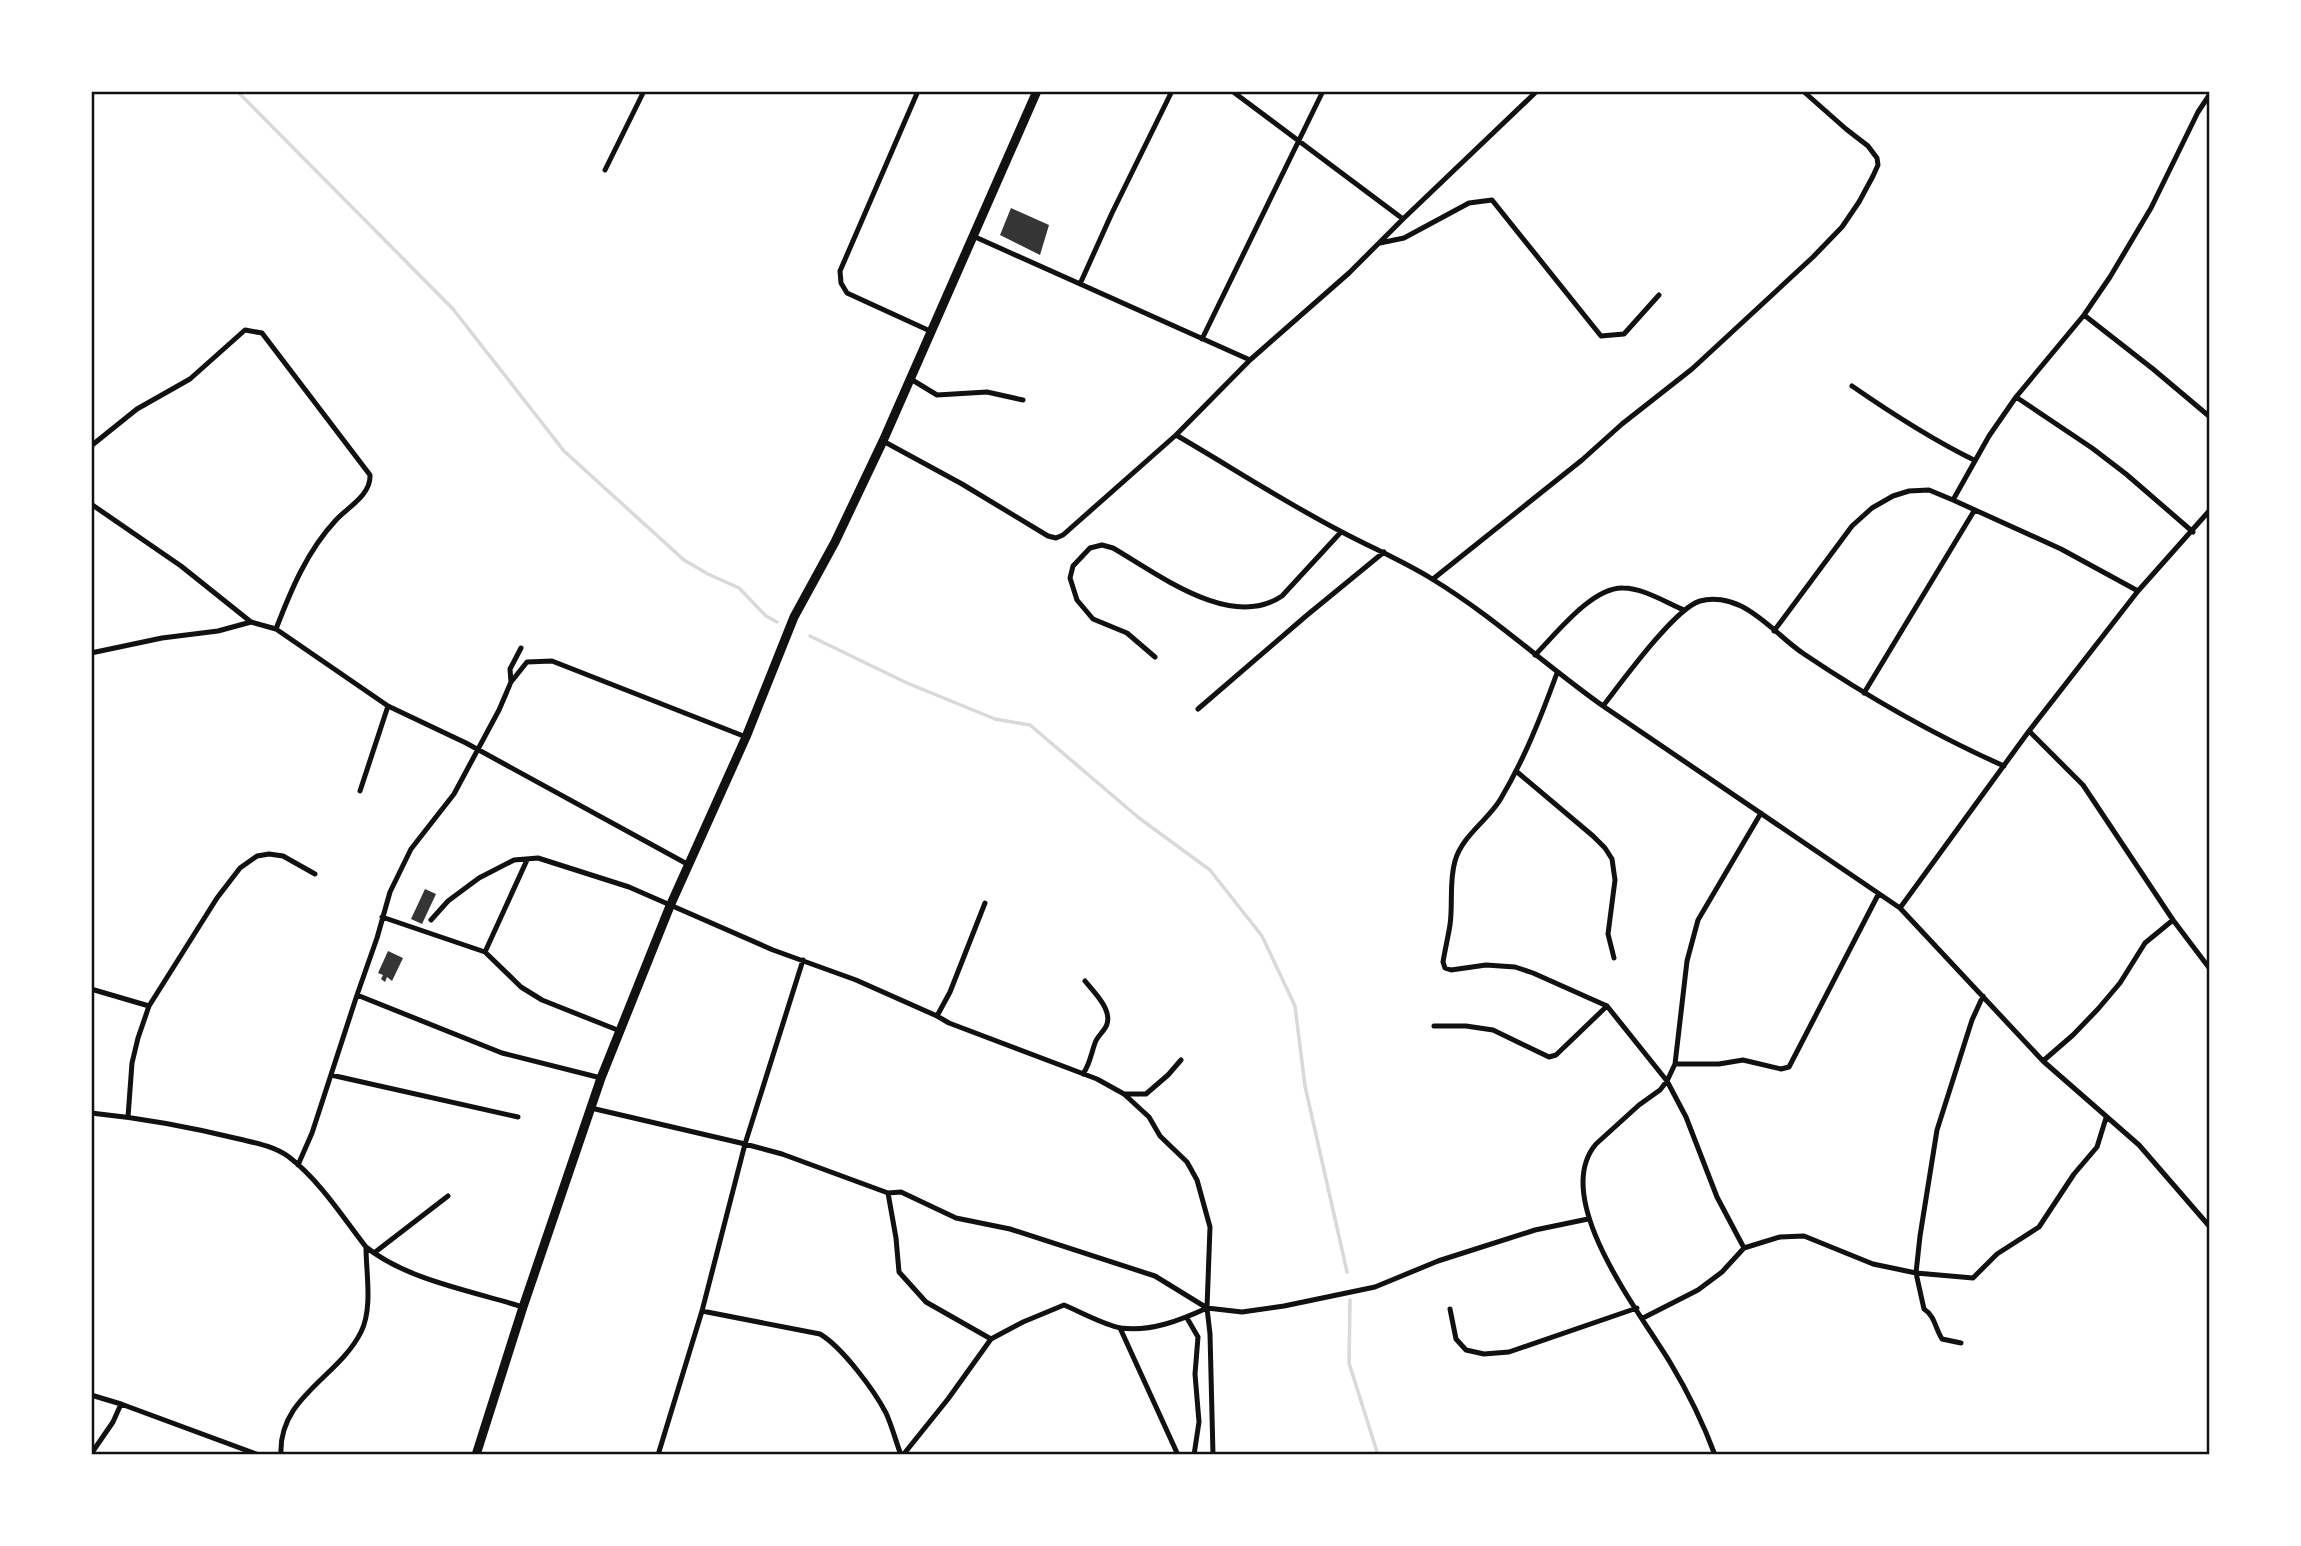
<svg xmlns="http://www.w3.org/2000/svg" width="2301" height="1546" font-family="'Noto Sans',sans-serif">
<style>
.lines{fill:none;stroke-linecap:round;stroke-linejoin:round}
.stream{stroke:#d9d9d9;stroke-width:3.5}
.building{fill:#353535}
.minor{stroke:#111;stroke-width:5}
.trunk{stroke:#111;stroke-width:9}
.neatline{fill:none;stroke:#111;stroke-width:2.5}
</style>
<rect width="100%" height="100%" fill="#fff"/>
<g class="lines">
<!-- stream -->
<path class="stream" d="M237,91L453,309L564,451L684,560L708,574L739,588L766,616L777,622
M810,636L907,683L995,719L1030,725L1139,818L1210,870L1262,936L1295,1006L1305,1086L1347,1272
M1350,1300L1349,1363L1378,1455"/>
</g>
<!-- building -->
<path class="building" d="M1011,208L1049,225L1040,255L1000,235Z
M425,889L436,894L422,924L411,919Z
M388,951L403,958L392,981L387,977L385,982L381,979L383,975L378,973Z"/>
<g class="lines">
<!-- minor -->
<path class="minor" d="M918,91L840,271L841,283L847,293L930,331
M605,170L644,91
M1403,219L1537,91
M973,236L1250,360
M1380,243L1404,238L1469,203L1492,200L1601,336L1624,334L1659,295
M1080,284L1112,213L1172,91
M2084,315L2153,369L2210,417
M1202,339L1323,91
M909,378L937,395L987,392L1023,400
M1852,386C1891,413 1931,439 1974,460
M2016,397L2092,448L2126,474L2193,532
M1176,435C1231,467 1286,503 1342,532C1372,548 1403,561 1432,579C1493,616 1545,665 1603,706L1900,908L2043,1061L2139,1145L2210,1227
M883,441L962,484L1048,536L1056,538L1063,535L1176,435L1250,360L1349,273L1403,219L1232,91
M91,446L137,409L190,379L245,330L262,333L370,475C371,495 348,507 336,520C307,551 291,590 276,629
M1953,500L1989,436L2016,397L2084,315L2110,277L2151,208L2198,112L2210,94
M91,504L181,566L251,622
M1433,579L1582,460L1622,424L1692,369L1813,257L1842,227L1859,202L1873,176L1878,165L1877,158L1868,146L1846,129L1803,91
M1774,631L1852,526L1872,508L1893,496L1909,491L1929,490L1953,500L2061,549L2138,591
M91,653L162,638L218,631L251,622L276,629L388,706L466,743L689,865
M1535,655C1556,634 1592,587 1623,588C1643,588 1665,602 1684,610
M1155,657L1127,633L1093,619L1077,600L1070,578L1073,566L1090,548L1102,545L1113,548C1158,574 1231,631 1282,596L1341,532
M1557,673C1541,717 1524,760 1500,800C1487,821 1462,836 1455,861C1449,881 1453,904 1450,925C1448,937 1445,950 1443,962L1445,968L1451,970L1486,965L1515,967L1533,973L1607,1006L1667,1081L1686,1117L1717,1197L1744,1248
M511,682L510,669L521,648
M1864,693L1974,511
M1603,706C1621,683 1675,608 1700,601C1713,597 1729,600 1741,606C1765,618 1783,640 1804,654C1868,697 1934,735 2004,766
M1198,709L1306,616L1384,552
M2029,731L2083,785L2173,920L2210,969
M1516,771L1593,836L1605,848L1612,859L1615,880L1608,934L1614,958
M360,791L388,706
M1900,908L2029,731L2138,591L2210,510
M382,917L485,952L521,987L542,1000L620,1031
M431,920L448,901L479,878L514,860L538,858L629,887L773,950L856,980L937,1016L949,1023L1097,1079L1124,1094L1149,1117L1160,1136L1187,1162L1197,1180L1210,1227L1207,1308L1210,1334L1213,1455
M485,952L527,860
M91,989L149,1006
M357,995L377,938L390,892L411,849L454,794L499,710L511,682L527,662L552,661L746,737
M937,1016L950,992L985,903
M1434,1026H1466L1493,1030L1549,1057L1556,1055L1607,1006
M2043,1061L2073,1035L2098,1009L2120,983L2145,943L2173,920
M1675,1064H1719L1743,1060L1781,1069L1789,1067L1878,895
M1083,1074C1090,1064 1091,1054 1095,1043C1097,1036 1105,1031 1107,1024C1112,1009 1093,991 1085,981
M331,1075L518,1117
M1124,1094H1146L1168,1075L1181,1060
M591,1108L745,1144L782,1154L888,1193L896,1238L899,1272L926,1302L991,1339
M91,1113C141,1118 190,1127 239,1139C256,1143 274,1146 289,1157C320,1181 342,1216 366,1247C407,1280 472,1291 523,1307
M128,1117L132,1063L138,1038L149,1006L217,898L240,868L257,856L269,854L283,856L315,874
M298,1165L312,1133L357,995L502,1053L601,1078
M888,1193L901,1192L956,1218L1010,1229L1155,1276L1207,1308L1242,1312L1284,1306L1375,1287L1438,1261L1535,1230L1588,1219
M374,1253L448,1196
M1450,1309L1456,1339L1466,1350L1484,1354L1509,1352L1637,1308
M702,1311L820,1334C842,1347 874,1390 886,1413C892,1426 896,1442 901,1455
M1187,1318L1198,1337L1195,1374L1199,1422L1194,1455
M1643,1318L1698,1290L1722,1272L1744,1248L1780,1237L1804,1236L1873,1264L1916,1273L1973,1278L1997,1254L2039,1227L2074,1174L2097,1147L2106,1118
M1120,1328L1178,1455
M1961,1343L1942,1339C1935,1328 1935,1316 1924,1309L1916,1273L1920,1236L1937,1130L1972,1020L1983,996
M91,1395L121,1404
M91,1454L113,1422L121,1404L259,1455
M281,1455C278,1397 338,1378 361,1332C373,1308 366,1273 366,1247
M658,1455L702,1311L745,1144L803,960
M903,1455L948,1399L991,1339L1023,1322L1064,1305C1081,1312 1104,1325 1121,1328C1151,1332 1181,1320 1207,1308
M1715,1455C1703,1423 1689,1394 1671,1364C1642,1315 1549,1199 1596,1144L1639,1105L1660,1090L1667,1081L1675,1064L1687,961L1698,920L1761,813"/>
<!-- trunk -->
<path class="trunk" d="M476,1455L523,1307L601,1078L670,906L746,737L794,617L835,542L883,441L1037,91"/>
</g>
<!-- border -->
<rect width="2301" height="1546" fill="none" stroke="#ffffff" stroke-width="186"/>
<rect x="93" y="93" width="2115" height="1360" class="neatline"/>
</svg>
